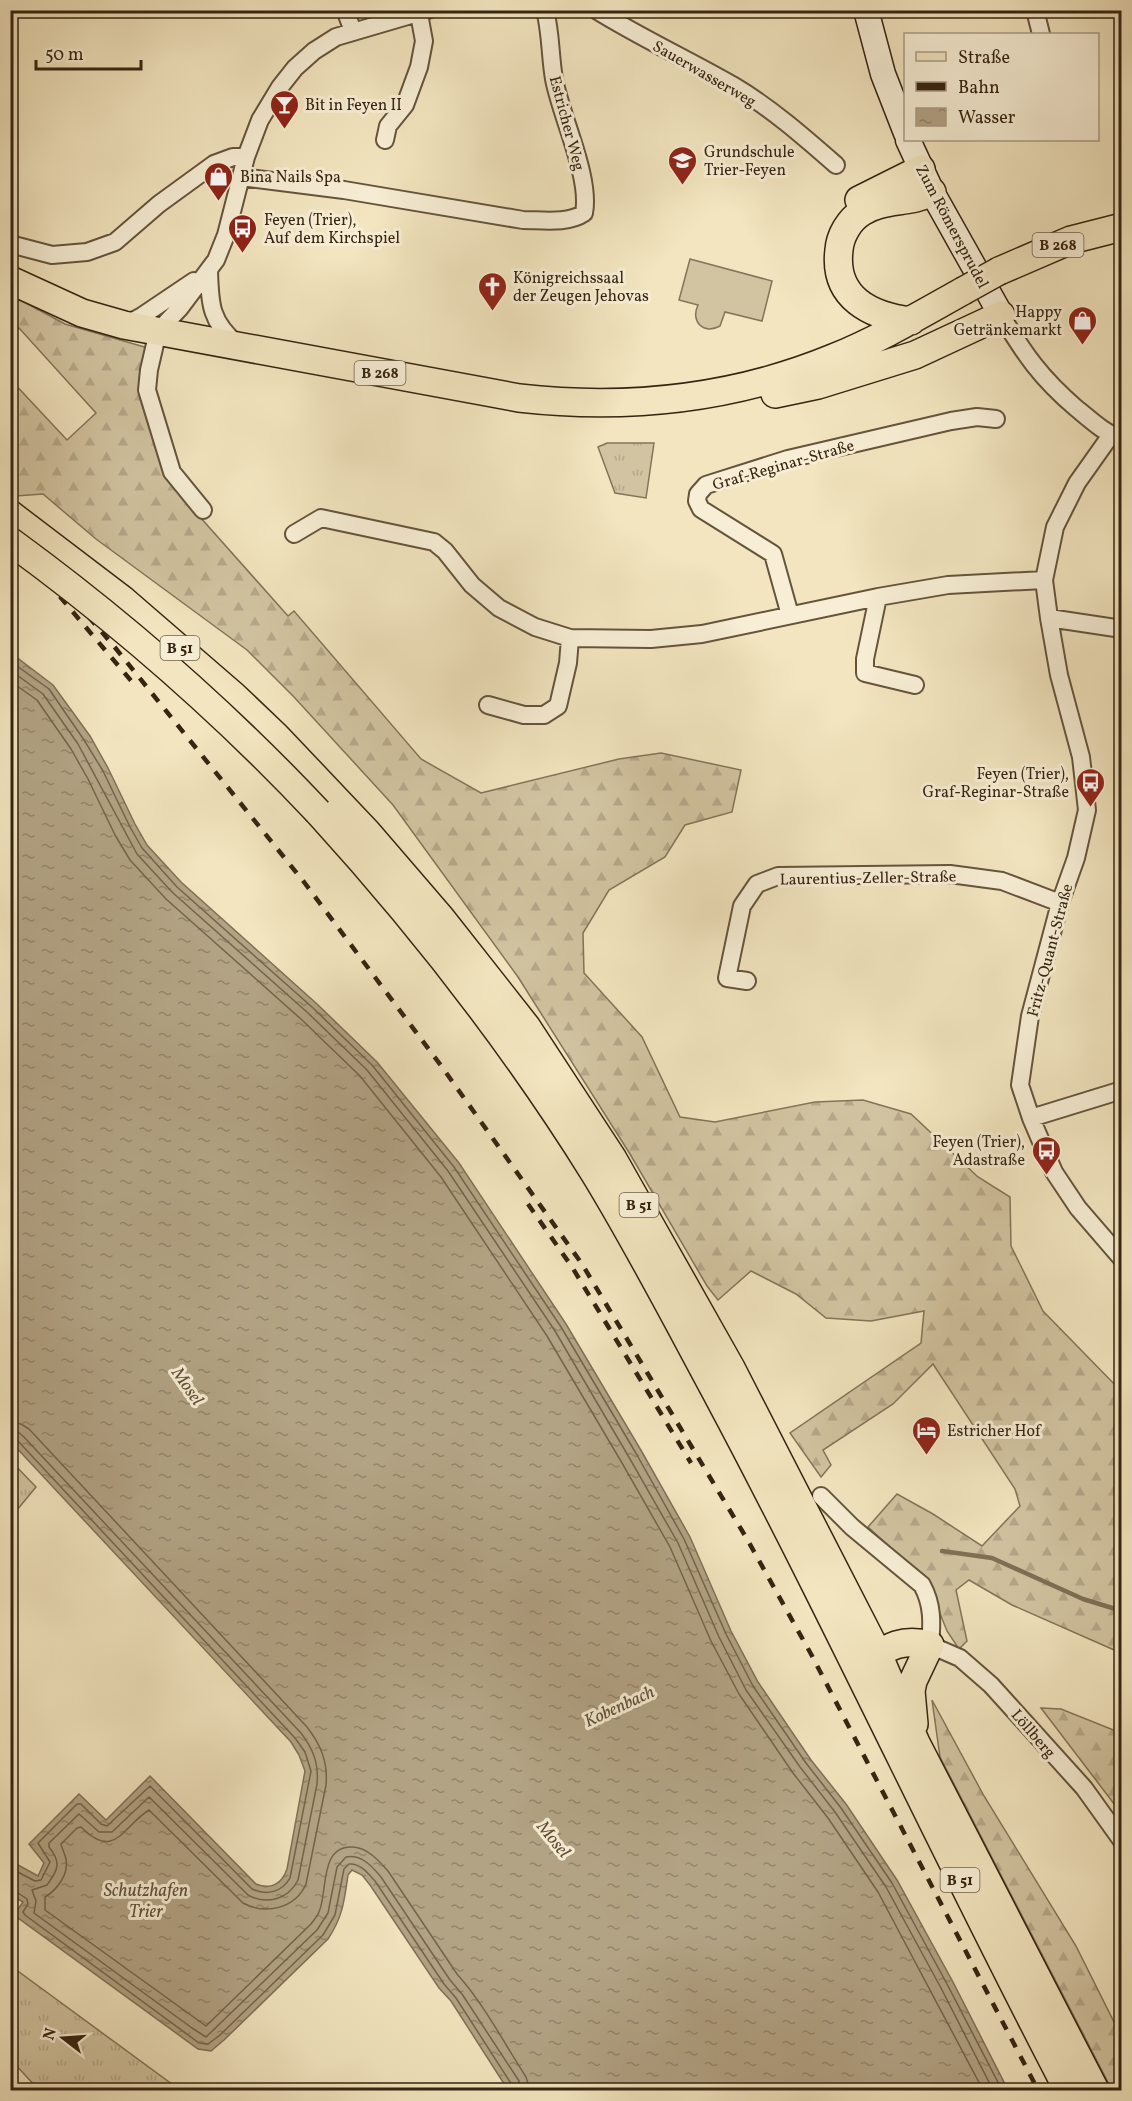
<svg xmlns="http://www.w3.org/2000/svg" width="1132" height="2101" font-family="Vollkorn,serif">
<style>
.grass{fill:url(#grass-tufts);stroke:#847459;stroke-width:1.5}
.forest{fill:url(#forest-firs);stroke:#847459;stroke-width:1.5}
.garden{fill:#d2c4a1;stroke:#847459;stroke-width:1.5}
.water{fill:url(#water-ripples);stroke:#807056;stroke-width:1.5}
.lines{fill:none;stroke-linecap:round;stroke-linejoin:round}
.shore{stroke:#74644a;stroke-width:1.5}
.stream{stroke:#807056;stroke-width:4.5}
.street-casing{stroke:#65543c;stroke-width:20}
.secondary-casing{stroke:#362411;stroke-width:27}
.primary-casing{stroke:#362411;stroke-width:30}
.street{stroke:#f7eed5;stroke-width:16}
.secondary{stroke:#f7eed5;stroke-width:24}
.primary{stroke:#f2e5bf;stroke-width:27}
.rail{stroke:#362411;stroke-width:4.5;stroke-dasharray:10 10;stroke-linecap:butt}
.primary-bridge-casing{stroke:#362411;stroke-width:30;stroke-linecap:butt}
.primary-bridge{stroke:#f2e5bf;stroke-width:27}
.labels{text-anchor:middle;stroke-width:6;stroke-linejoin:round;paint-order:stroke}
.shield{fill:#f7eed5;stroke:#70614c;stroke-width:1.5}
.shield-label{font-size:15px;font-weight:bold;fill:#362411}
.street-label{font-size:16px;fill:#362411;stroke:#f7eed5}
.poi-label{font-size:16px;fill:#362411;stroke:#f7eed5;text-anchor:start}
.water-label{font-size:18px;font-style:italic;fill:#615039;stroke:#f7eed5}
</style>
<defs>
<pattern id="grass-tufts" width="24" height="20" patternUnits="userSpaceOnUse" patternTransform="scale(1.5)"><rect width="24" height="20" fill="#d2c4a1"/><path d="M3 7l-1-3M5 7V3M7 7l1-3M15 17l-1-3M17 17v-4M19 17l1-3" fill="none" stroke="#b5a88a"/></pattern>
<pattern id="forest-firs" width="22" height="20" patternUnits="userSpaceOnUse" patternTransform="scale(1.5)"><rect width="22" height="20" fill="#d2c4a1"/><path d="M5 1l3.5 6h-7zM16 11l3.5 6h-7z" fill="#b5a88a"/></pattern>
<pattern id="water-ripples" width="26" height="14" patternUnits="userSpaceOnUse" patternTransform="scale(1.5)"><rect width="26" height="14" fill="#b2a384"/><path d="M2 4q2-2 4 0t4 0M15 11q2-2 4 0t4 0" fill="none" stroke="#92856b"/></pattern>
</defs>
<rect width="100%" height="100%" fill="#f2e5bf"/>
<filter id="stains"><feTurbulence type="fractalNoise" baseFrequency=".00333" numOctaves="4"/><feColorMatrix values="0 0 0 0 .2 0 0 0 0 .09 0 0 0 0 .02 0 0 0 .5 -.17"/></filter>
<radialGradient id="worn" r=".72"><stop offset=".6" stop-color="#630" stop-opacity="0"/><stop offset="1" stop-color="#630" stop-opacity=".3"/></radialGradient>
<!-- grass -->
<path class="grass" d="M607,443H654L646,498L615,493L598,447Z
M11,1461L36,1487L12,1516L10,1515Z
M11,1966L180,2090H39L11,2060Z"/>
<!-- forest -->
<path class="forest" d="M11,295L65,324L148,348L140,385L200,517L288,616L294,611L421,759L481,793L619,759L661,753L741,770L732,812L685,825L665,857L609,890L583,933L584,973L642,1037L680,1117L715,1122L815,1102L863,1100L911,1114L978,1177L1010,1197L1011,1246L1043,1311L1121,1391V1653L1012,1605L969,1580L956,1590L967,1641L959,1649L947,1631L927,1581L868,1527L897,1494L933,1514L982,1546L1020,1506L1015,1489L933,1364L893,1404L823,1450L831,1465L821,1477L790,1433L921,1343L924,1311L871,1321L826,1318L796,1294L751,1271L718,1300L707,1286L630,1154L518,977L393,805L294,697L247,650L96,539L43,494L16,496L11,491L10,379L67,440L96,413L19,328L11,335Z
M932,1700L984,1796L1076,1946L1121,2036V2090H1112L940,1757Z
M1041,1708L1061,1709L1121,1733V1813Z"/>
<!-- garden -->
<path class="garden" d="M690,259L772,281L762,321L725,312L720,326C704,335 690,322 698,305L679,300Z"/>
<!-- water -->
<path class="water" d="M11,653L53,685L90,736L108,768L135,824L147,845L181,882L317,1004L377,1062L459,1163L566,1324L642,1452L690,1537L731,1631L758,1682L811,1760L846,1804L897,1880L953,1982L1008,2090H508L451,2001L439,1988L370,1885L362,1875L352,1870L348,1875C344,1902 343,1916 328,1939L224,2040L211,2051L198,2049L14,1915L23,1902L11,1895V1861L38,1876L44,1863L29,1844L79,1794L106,1820L150,1776L256,1884C271,1890 282,1884 287,1869L305,1771L299,1755L291,1742L11,1442Z"/>
<g class="lines">
<!-- shore -->
<path class="shore" d="M10,661L49,689L84,740L103,771L130,827L142,848L177,887L313,1008L372,1065L454,1167L561,1327L637,1455L684,1539L726,1634L753,1686L806,1763L841,1808L892,1883L947,1984L1002,2090
M10,670L43,694L78,744L137,854L172,892L308,1013L367,1070L448,1171L555,1331L630,1459L678,1543L719,1637L746,1690L800,1767L835,1812L886,1887L941,1988L993,2090
M10,681L37,700L71,749L88,779L115,835L130,860L166,899L302,1020L360,1076L441,1177L547,1336L622,1463L670,1547L711,1641L739,1694L793,1773L828,1818L878,1892L983,2090
M10,1422L21,1424L29,1429L307,1727C321,1745 328,1762 326,1785L306,1884C295,1909 265,1915 243,1903L149,1810C122,1827 115,1861 81,1827L77,1828L61,1844C62,1849 65,1854 66,1859C69,1874 57,1890 45,1897V1910L206,2026L311,1924C313,1921 317,1917 319,1912C328,1892 319,1845 353,1847C368,1848 379,1861 388,1871L457,1974C484,2004 504,2043 526,2077L530,2090
M10,1431L18,1432L23,1436L301,1733C313,1749 319,1763 317,1784L298,1880C288,1900 266,1905 248,1895L149,1797L112,1832H99L79,1814L49,1843V1847C61,1862 59,1869 47,1885L32,1890L36,1901L34,1913L192,2028L206,2037L317,1930L328,1913L337,1867L346,1857C361,1854 372,1866 381,1877L450,1980L462,1994L519,2081L521,2090
M10,1439L18,1441L295,1738L305,1752L311,1771L290,1878C282,1892 267,1896 252,1889L150,1786L107,1826L101,1824L81,1804H77L38,1843L50,1862L41,1880L35,1881L10,1868
M10,1891H15L27,1899L28,1904L23,1912L25,1915L199,2043L208,2044L220,2035L323,1935L335,1915L344,1869L349,1864C360,1863 368,1873 375,1881L444,1984L456,1998L512,2085L513,2090"/>
<!-- stream -->
<path class="stream" d="M942,1551L992,1558L1083,1599L1122,1611"/>
<defs>
<path id="street" d="M345,10L353,31
M596,10C641,38 689,60 734,86C771,108 804,137 836,165
M1035,10L1041,34
M385,140L388,126L405,105L419,67L424,41L419,14
M241,177L344,190L523,220C542,220 568,224 584,213C591,177 561,117 554,79C550,56 551,33 545,10
M10,244L52,255L87,252L115,242L159,204L214,164L233,157H246
M209,270C210,304 210,321 237,344
M1001,315C1025,355 1041,378 1076,408C1091,420 1103,432 1122,440
M125,325L142,316L194,281
M1111,435L1077,483L1055,527L1044,580L1049,618L1059,675L1081,757L1087,810L1076,858L1060,903L1030,1016L1020,1085L1031,1118L1054,1172L1078,1208L1122,1259
M203,510L172,472L147,390L149,370L158,331L180,308L216,260L226,235L246,157L260,120L280,87L295,68L314,51L336,37L428,10
M294,534L321,518L434,542L445,551L472,585L499,608L535,627L570,638L651,639L702,634L878,597L948,585L1044,580
M878,597L865,659V673L915,685
M790,615L773,554L701,509L697,501L698,494L706,485L788,459L951,421L977,417L996,419
M1049,618L1122,629
M488,705L524,715H544L558,706L568,663L570,638
M747,981L727,978L742,906L757,884L778,876L950,874L1002,881L1060,903
M1031,1118L1122,1090
M821,1496L852,1527L922,1585C933,1605 932,1623 930,1645L960,1658L991,1685L1084,1788L1122,1841"/>
<path id="secondary" d="M866,10L883,74L906,133
M908,140L932,192L1001,315"/>
<path id="primary" d="M859,200L921,169
M999,271L1071,240L1122,227
M10,280L82,313L124,325L519,398C626,410 733,399 833,358C878,340 920,315 963,291
M911,321C871,316 833,298 839,250C840,236 849,220 862,212C883,198 910,204 932,192
M775,394L818,385L915,355L1001,315
M10,514L123,600L234,696L276,736L367,832L441,918L526,1026L613,1159L731,1368L878,1654L916,1743L1095,2090
M318,812C421,925 514,1044 595,1174C639,1246 678,1322 718,1396C840,1625 948,1861 1068,2090
M862,1664C887,1648 901,1637 930,1645L913,1681L911,1691L914,1724"/>
</defs>
<!-- street casing -->
<use href="#street" class="street-casing"/>
<!-- secondary casing -->
<use href="#secondary" class="secondary-casing"/>
<!-- primary casing -->
<use href="#primary" class="primary-casing"/>
<!-- street -->
<use href="#street" class="street"/>
<!-- secondary -->
<use href="#secondary" class="secondary"/>
<!-- primary -->
<use href="#primary" class="primary"/>
<!-- rail -->
<path class="rail" d="M10,526L113,645L304,882L442,1067L582,1264L747,1539L811,1654L1038,2090
M34,566L133,683
M528,1204L572,1267L691,1463"/>
<defs>
<path id="primary-bridge" d="M963,291L999,271
M10,541C121,622 224,712 318,812"/>
</defs>
<!-- primary-bridge casing -->
<use href="#primary-bridge" class="primary-bridge-casing"/>
<!-- primary-bridge -->
<use href="#primary-bridge" class="primary-bridge"/>
</g>
<!-- icons -->
<defs>
<symbol id="bar-pin" viewBox="-11 -11 22 30"><path d="M0 17L-7.5 6A9.5 9.5 0 1 1 7.5 6Z" fill="#8f2418" stroke="#f7eed5"/><path d="M-6-5H6L.8 .8V4.5H3.5V6h-7V4.5H-.8V.8Z" fill="#fff"/></symbol>
<symbol id="school-pin" viewBox="-11 -11 22 30"><path d="M0 17L-7.5 6A9.5 9.5 0 1 1 7.5 6Z" fill="#8f2418" stroke="#f7eed5"/><path d="M0-5L7-2L0 1L-7-2ZM-4 1L0 2.5L4 1V4Q0 6-4 4Z" fill="#fff"/></symbol>
<symbol id="shop-pin" viewBox="-11 -11 22 30"><path d="M0 17L-7.5 6A9.5 9.5 0 1 1 7.5 6Z" fill="#8f2418" stroke="#f7eed5"/><path d="M-5-2.5h2.3a2.7 3.5 0 0 1 5.4 0H5L5.5 6h-11ZM-1.5-2.5h3a1.5 2.3 0 0 0-3 0Z" fill="#fff"/></symbol>
<symbol id="bus-pin" viewBox="-11 -11 22 30"><path d="M0 17L-7.5 6A9.5 9.5 0 1 1 7.5 6Z" fill="#8f2418" stroke="#f7eed5"/><path d="M-5-6H5V4H4V6H2V4H-2V6H-4V4H-5ZM-3.5-4V0h7V-4ZM-3.5 1.2v1.5H-2V1.2ZM2 1.2v1.5H3.5V1.2Z" fill="#fff"/></symbol>
<symbol id="church-pin" viewBox="-11 -11 22 30"><path d="M0 17L-7.5 6A9.5 9.5 0 1 1 7.5 6Z" fill="#8f2418" stroke="#f7eed5"/><path d="M-1.2-6h2.4v3.5h3.3v2.4h-3.3V6h-2.4V-.1h-3.3v-2.4h3.3Z" fill="#fff"/></symbol>
<symbol id="hotel-pin" viewBox="-11 -11 22 30"><path d="M0 17L-7.5 6A9.5 9.5 0 1 1 7.5 6Z" fill="#8f2418" stroke="#f7eed5"/><path d="M-6-4.5h1.5V1H6V5H4.5V3h-9V5H-6ZM-4 0a1.8 1.8 0 1 1 3.6 0ZM.5 0V-2.5h3Q6-2.5 6 0Z" fill="#fff"/></symbol>
</defs>
<g fill-rule="evenodd">
<use href="#bar-pin" x="268" y="88" width="33" height="45"/>
<use href="#school-pin" x="666" y="144" width="33" height="45"/>
<use href="#shop-pin" x="202" y="160" width="33" height="45"/>
<use href="#bus-pin" x="226" y="212" width="33" height="45"/>
<use href="#church-pin" x="476" y="270" width="33" height="45"/>
<use href="#shop-pin" x="1066" y="304" width="33" height="45"/>
<use href="#bus-pin" x="1074" y="766" width="33" height="45"/>
<use href="#bus-pin" x="1030" y="1134" width="33" height="45"/>
<use href="#hotel-pin" x="910" y="1414" width="33" height="45"/>
</g>
<g class="labels">
<!-- shield labels -->
<g class="shield">
<rect x="1032.5" y="233" width="51" height="24" rx="4.5"/>
<rect x="354.5" y="361" width="51" height="24" rx="4.5"/>
<rect x="160.5" y="636" width="39" height="24" rx="4.5"/>
<rect x="619.5" y="1193" width="39" height="24" rx="4.5"/>
<rect x="940.5" y="1868" width="39" height="24" rx="4.5"/>
</g>
<g class="shield-label">
<text x="1058" y="250">B 268</text>
<text x="380" y="378">B 268</text>
<text x="180" y="653">B 51</text>
<text x="639" y="1210">B 51</text>
<text x="960" y="1885">B 51</text>
</g>
<!-- street labels -->
<g class="street-label">
<text transform="translate(705 73) rotate(30)" y="6">Sauerwasserweg</text>
<text transform="translate(568 123) rotate(75)" y="6">Estricher Weg</text>
<text transform="translate(953 226) rotate(62)" y="6">Zum Römersprudel</text>
<text transform="translate(783 464) rotate(-16)" y="6">Graf-Reginar-Straße</text>
<text transform="translate(868 877) rotate(-1)" y="6">Laurentius-Zeller-Straße</text>
<text transform="translate(1049 950) rotate(-75)" y="6">Fritz-Quant-Straße</text>
<text transform="translate(1034 1733) rotate(49)" y="6">Löllberg</text>
</g>
<!-- poi labels -->
<g class="poi-label">
<text x="305" y="110">Bit in Feyen II</text>
<text x="704" y="157">Grundschule<tspan x="704" dy="18">Trier-Feyen</tspan></text>
<text x="240" y="182">Bina Nails Spa</text>
<text x="264" y="225">Feyen (Trier),<tspan x="264" dy="18">Auf dem Kirchspiel</tspan></text>
<text x="513" y="283">Königreichssaal<tspan x="513" dy="18">der Zeugen Jehovas</tspan></text>
<text x="1062" y="317" text-anchor="end">Happy<tspan x="1062" dy="18">Getränkemarkt</tspan></text>
<text x="1069" y="779" text-anchor="end">Feyen (Trier),<tspan x="1069" dy="18">Graf-Reginar-Straße</tspan></text>
<text x="1025" y="1147" text-anchor="end">Feyen (Trier),<tspan x="1025" dy="18">Adastraße</tspan></text>
<text x="947" y="1436">Estricher Hof</text>
</g>
<!-- water labels -->
<g class="water-label">
<text transform="translate(188 1386) rotate(55)" y="6">Mosel</text>
<text transform="translate(619 1706) rotate(-25)" y="6">Kobenbach</text>
<text transform="translate(554 1839) rotate(51)" y="6">Mosel</text>
<text x="146" y="1896">Schutzhafen<tspan x="146" dy="21">Trier</tspan></text>
</g>
</g>
<!-- margin -->
<rect width="1132" height="2101" fill="none" stroke="#f2e5bf" stroke-width="36"/>
<rect x="12" y="12" width="1108" height="2077" fill="none" stroke="#362411" stroke-width="3"/>
<rect x="18" y="18" width="1096" height="2065" fill="none" stroke="#362411" stroke-width="1.5"/>
<!-- legend -->
<rect x="904" y="33" width="195" height="108" fill="#f7eed5" stroke="#aa9d87" stroke-width="1.5"/>
<rect x="916" y="52" width="30" height="9" fill="#f2e5bf" stroke="#aa9d87" stroke-width="1.5"/>
<text x="958" y="63" font-size="18" fill="#362411">Straße</text>
<rect x="916" y="82" width="30" height="9" fill="#362411" stroke="#aa9d87" stroke-width="1.5"/>
<text x="958" y="93" font-size="18" fill="#362411">Bahn</text>
<rect x="916" y="108" width="30" height="18" fill="url(#water-ripples)" stroke="#aa9d87" stroke-width="1.5"/>
<text x="958" y="123" font-size="18" fill="#362411">Wasser</text>
<!-- north arrow -->
<g transform="translate(63 2038) rotate(287)" stroke="#f7eed5" stroke-width="4.5" paint-order="stroke">
<path d="M0-4.5L10 22L0 15L-10 22Z" fill="#362411"/>
<text y="-9" font-size="16" font-weight="bold" text-anchor="middle" fill="#362411">N</text>
</g>
<!-- scale -->
<path d="M36 60v9h105v-9" fill="none" stroke="#362411" stroke-width="3"/>
<text x="45" y="60" font-size="18" fill="#362411" stroke="#f7eed5" stroke-width="4.5" paint-order="stroke">50 m</text>
<rect width="100%" height="100%" filter="url(#stains)"/>
<rect width="100%" height="100%" fill="url(#worn)"/>
</svg>
